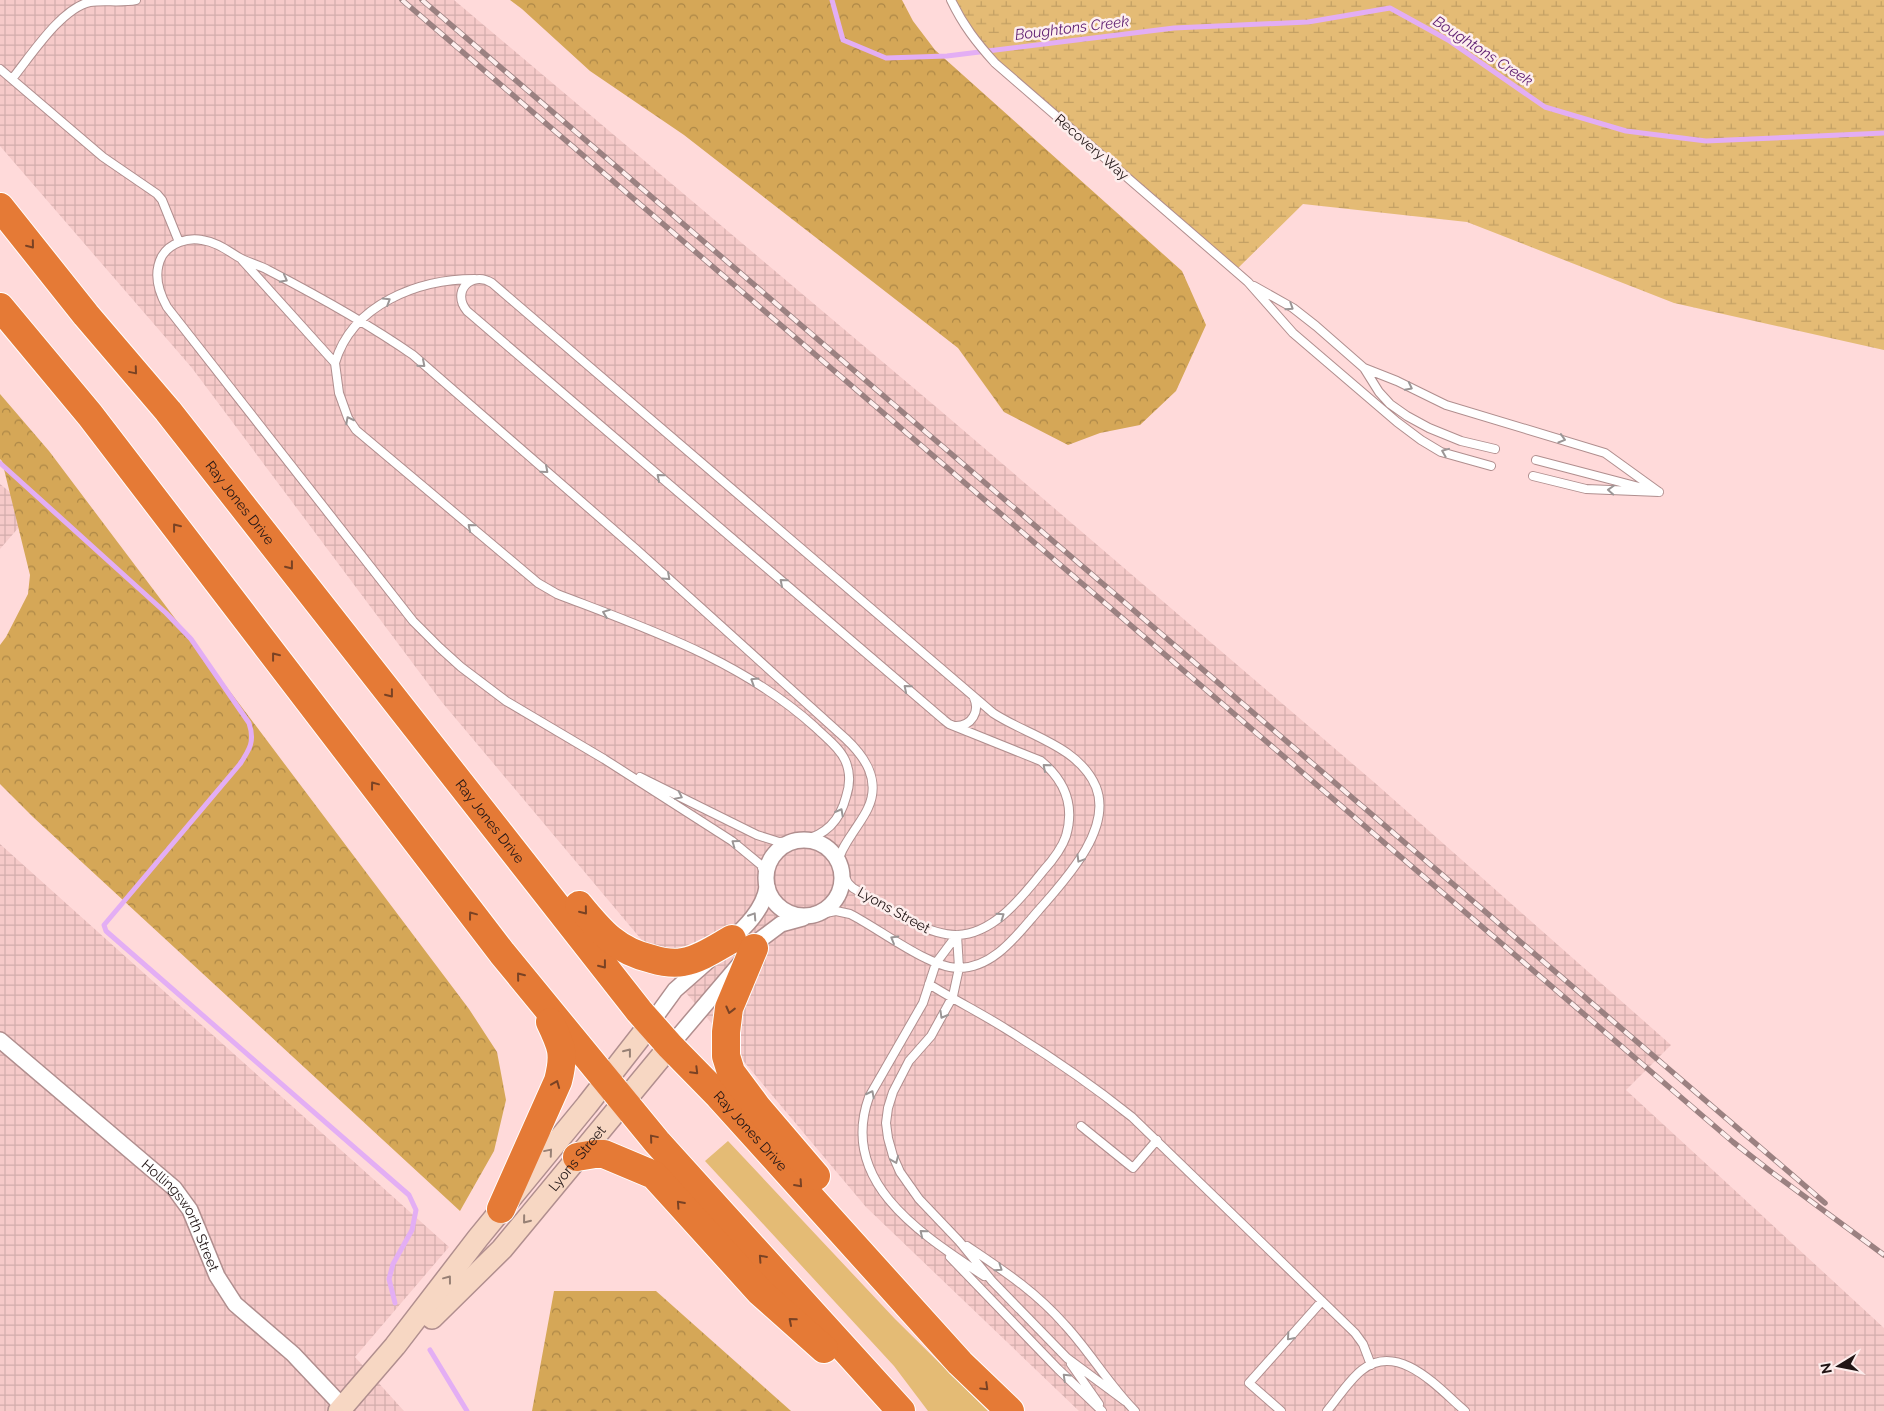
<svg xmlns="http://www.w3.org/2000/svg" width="1884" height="1411" font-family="Raleway,sans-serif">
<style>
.industrial{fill:url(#industrial-grid)}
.grass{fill:#e4bb75}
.forest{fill:url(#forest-crowns)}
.wetland{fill:url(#wetland-marsh)}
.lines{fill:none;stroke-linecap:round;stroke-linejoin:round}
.stream{stroke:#e3aef4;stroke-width:5}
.lane-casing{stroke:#b08e8e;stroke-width:10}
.street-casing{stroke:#b08e8e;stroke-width:18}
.secondary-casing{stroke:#b08e8e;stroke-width:24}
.highway-casing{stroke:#fff;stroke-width:30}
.lane{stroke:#fff;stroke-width:8}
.street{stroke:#fff;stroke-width:15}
.secondary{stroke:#f7d7c3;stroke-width:21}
.highway{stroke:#e57a36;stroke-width:28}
.rail-casing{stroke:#9b8181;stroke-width:5.5}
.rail{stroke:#fdeeed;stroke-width:4;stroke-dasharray:11;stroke-linecap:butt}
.oneway{stroke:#794224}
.oneway2{stroke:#9b9696}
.oneway3{stroke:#978075}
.labels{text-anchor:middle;stroke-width:5;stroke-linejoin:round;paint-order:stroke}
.street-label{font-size:14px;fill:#211515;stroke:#fdeeed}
.water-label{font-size:15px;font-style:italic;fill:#612173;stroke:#fdeeed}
</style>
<defs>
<pattern id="industrial-grid" width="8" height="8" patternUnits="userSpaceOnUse" patternTransform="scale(1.25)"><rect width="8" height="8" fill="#f6cac9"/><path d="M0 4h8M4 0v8" fill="none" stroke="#d3adac"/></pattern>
<pattern id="forest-crowns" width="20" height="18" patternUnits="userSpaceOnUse" patternTransform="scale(1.25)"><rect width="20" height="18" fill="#d5a757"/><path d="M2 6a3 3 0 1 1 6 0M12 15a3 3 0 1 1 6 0" fill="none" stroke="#ac8747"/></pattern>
<pattern id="wetland-marsh" width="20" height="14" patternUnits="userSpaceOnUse" patternTransform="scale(1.25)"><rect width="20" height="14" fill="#e4bb75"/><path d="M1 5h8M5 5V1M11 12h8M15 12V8" fill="none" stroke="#c3a064"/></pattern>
</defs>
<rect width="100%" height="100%" fill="#ffdada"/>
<!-- industrial -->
<path class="industrial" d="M0,0H454L935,406L1375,783L1671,1045L1626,1090L1884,1328V1411H1079L866,1207L441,701L192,368L0,146Z
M0,484L33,511L0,549Z
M0,844L449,1247L355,1357L404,1411H0Z"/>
<!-- grass -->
<path class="grass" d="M728,1141L895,1319L988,1411H928L894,1366L705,1161Z"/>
<!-- forest -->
<path class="forest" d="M510,0H902L913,21L935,50L1182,271L1206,325L1176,391L1140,425L1100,433L1068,445L1004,412L958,348L684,135L590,71L522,9Z
M0,394L49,451L469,1009L497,1052L506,1100L494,1151L460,1211L33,817L0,784V645L6,637L28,594L30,575L2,461L0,459Z
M554,1291H656L791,1411H532Z"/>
<!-- wetland -->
<path class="wetland" d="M951,0H1884V350L1674,303L1467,222L1303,204L1235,271L995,63Z"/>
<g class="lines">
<!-- stream -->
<path class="stream" d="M832,0L843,40L886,58L947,56L1174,28L1308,22L1390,8L1448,40L1545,107L1626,131L1706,141L1884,133
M0,463L166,613L191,639L249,723C255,741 250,749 240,764L104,925L106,931L409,1195L416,1210L412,1230L393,1264L389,1279L395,1303
M430,1350L467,1411"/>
<defs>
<path id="lane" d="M951,0C963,25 976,42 995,63L1248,282L1293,333L1397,422L1421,440L1441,452L1491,466
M0,69L103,157L157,194L162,200L179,242
M12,79C30,57 61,8 90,2C105,0 121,3 136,0
M242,260L335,363L339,393L348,418L356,430L538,583L557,594C648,629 741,660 815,727C825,737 839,747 845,760C851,773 850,785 846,797C840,820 826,835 803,840
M1254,286L1293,308L1316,326L1364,368L1379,392L1390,404L1407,416L1429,428L1461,441L1495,449
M335,363C352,304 419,279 475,279
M1364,368L1397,381L1446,405L1605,453L1659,492
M1536,460L1643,488
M1533,476L1586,489L1659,492
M956,726C972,726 980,711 974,698
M640,777L757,835L779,842L794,841
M766,879L761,865L732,841L604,759L506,701L461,667L440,648L413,621L167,307C158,291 153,273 162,256C170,243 188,237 202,240C217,242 228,251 240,258C249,263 259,265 268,270C318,296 367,323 413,355L637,550L846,739C865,757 881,780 868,808C864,817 857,826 852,834C846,843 840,852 838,862
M815,915L836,911L850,914C878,928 928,967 957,968C993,969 1017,935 1038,911C1064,881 1113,830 1096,787C1079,746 1026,735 993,713L492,283C471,270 451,292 467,311L944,720L949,724L1041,761C1064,780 1075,805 1066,836C1062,848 1052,861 1043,871C1022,897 994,934 957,935C926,936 881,904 853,888L848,883L841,870
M957,935L959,968L953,996L931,1036L909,1061L893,1092L888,1108L886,1123L888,1138L893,1156L900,1172L919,1199L959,1241L992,1281L1067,1358L1125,1401
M957,935L936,963L923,1003L869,1097C838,1183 923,1235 984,1276
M929,984C954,1000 981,1013 1006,1029C1050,1056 1092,1085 1132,1117L1355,1333L1363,1344L1371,1365
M1081,1126L1133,1168L1157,1140
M967,1246C1004,1271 1035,1291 1065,1325C1090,1352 1109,1385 1135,1411
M950,1257L1058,1369L1102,1411
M1071,1364L1099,1404
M1281,1411L1249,1383L1322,1301
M1327,1411C1338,1398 1349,1380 1362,1370C1399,1341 1439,1389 1465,1411"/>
<g id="street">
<circle cx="804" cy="878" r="38"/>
<path d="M727,944C743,929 764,910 767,887"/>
<path d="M651,1023L675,990L708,961"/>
<path id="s1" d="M0,1040L174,1188L190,1210L217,1276L235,1304L293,1354L343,1407"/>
<path d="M670,1046L761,939L781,924L803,918"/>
</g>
<g id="secondary">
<path id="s2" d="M432,1318L502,1249L670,1046"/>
<path d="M339,1411L395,1346L478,1238L587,1105L651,1023"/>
</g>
<g id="highway">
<path id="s3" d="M0,207L86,315L168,411L639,1011L670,1046L719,1096L960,1363L1010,1411"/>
<path d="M0,307L90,415L502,953L657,1142L901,1411"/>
<path d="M579,905C601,932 617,951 652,959C662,962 673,964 683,962C700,959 716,948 732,939"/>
<path d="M754,948L729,1008L726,1032V1056L731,1072L757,1107L816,1176"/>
<path d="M577,1157L595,1154H604L654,1175L760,1292L824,1349"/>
<path d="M501,1209L558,1081C565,1054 562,1047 550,1022"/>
</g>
</defs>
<!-- lane casing -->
<use href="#lane" class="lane-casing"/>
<!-- street casing -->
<use href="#street" class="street-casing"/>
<!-- secondary casing -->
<use href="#secondary" class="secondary-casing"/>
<!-- highway casing -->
<use href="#highway" class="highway-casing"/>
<!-- lane -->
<use href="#lane" class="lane"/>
<!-- street -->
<use href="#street" class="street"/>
<!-- secondary -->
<use href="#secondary" class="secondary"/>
<!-- highway -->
<use href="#highway" class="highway"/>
<defs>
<path id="rail" d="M402,0L1733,1142L1770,1171L1884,1255
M422,0L1825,1203"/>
</defs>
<!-- rail casing -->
<use href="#rail" class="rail-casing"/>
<!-- rail -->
<use href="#rail" class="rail"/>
</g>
<!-- one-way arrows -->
<defs><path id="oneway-chevron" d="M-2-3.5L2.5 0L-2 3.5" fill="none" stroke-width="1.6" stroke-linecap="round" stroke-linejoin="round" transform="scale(1.25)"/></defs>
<g class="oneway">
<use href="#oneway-chevron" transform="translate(31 245) rotate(51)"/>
<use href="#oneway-chevron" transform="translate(134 371) rotate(50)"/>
<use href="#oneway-chevron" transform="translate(176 527) rotate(-128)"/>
<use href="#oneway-chevron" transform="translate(290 566) rotate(52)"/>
<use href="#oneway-chevron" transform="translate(275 656) rotate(-128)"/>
<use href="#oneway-chevron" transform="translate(390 694) rotate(52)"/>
<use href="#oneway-chevron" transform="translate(374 785) rotate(-127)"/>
<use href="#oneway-chevron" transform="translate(584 911) rotate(51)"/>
<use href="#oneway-chevron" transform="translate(472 915) rotate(-127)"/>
<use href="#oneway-chevron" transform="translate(603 965) rotate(52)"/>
<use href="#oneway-chevron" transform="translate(520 976) rotate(-129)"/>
<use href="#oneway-chevron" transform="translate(730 1010) rotate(104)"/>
<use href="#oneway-chevron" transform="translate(695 1071) rotate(45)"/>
<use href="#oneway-chevron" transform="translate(556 1084) rotate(-68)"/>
<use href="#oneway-chevron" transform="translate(653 1138) rotate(-130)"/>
<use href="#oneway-chevron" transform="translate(799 1184) rotate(48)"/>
<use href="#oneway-chevron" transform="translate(680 1204) rotate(-132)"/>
<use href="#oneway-chevron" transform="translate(762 1258) rotate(-132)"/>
<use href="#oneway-chevron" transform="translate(792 1321) rotate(-139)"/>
<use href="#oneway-chevron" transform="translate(985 1387) rotate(44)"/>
</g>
<g class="oneway2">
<use href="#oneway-chevron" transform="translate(284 279) rotate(28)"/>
<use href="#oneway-chevron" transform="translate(387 301) rotate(-32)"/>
<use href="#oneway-chevron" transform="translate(1290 307) rotate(33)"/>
<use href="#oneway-chevron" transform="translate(422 364) rotate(41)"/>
<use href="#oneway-chevron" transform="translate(1409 387) rotate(27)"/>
<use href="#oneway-chevron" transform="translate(349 420) rotate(-117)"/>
<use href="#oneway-chevron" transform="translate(1562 439) rotate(17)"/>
<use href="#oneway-chevron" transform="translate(1445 452) rotate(-158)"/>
<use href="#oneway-chevron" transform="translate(545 470) rotate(41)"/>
<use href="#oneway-chevron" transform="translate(660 477) rotate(-139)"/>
<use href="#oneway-chevron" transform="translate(1611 490) rotate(-177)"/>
<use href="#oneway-chevron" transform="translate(471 527) rotate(-140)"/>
<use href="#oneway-chevron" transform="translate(667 577) rotate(42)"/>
<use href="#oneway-chevron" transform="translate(783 582) rotate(-139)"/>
<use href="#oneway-chevron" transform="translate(606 613) rotate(-159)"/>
<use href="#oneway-chevron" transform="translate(754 681) rotate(-148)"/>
<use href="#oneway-chevron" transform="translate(907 688) rotate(-139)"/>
<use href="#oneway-chevron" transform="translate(1046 767) rotate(-139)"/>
<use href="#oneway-chevron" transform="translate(679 796) rotate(26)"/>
<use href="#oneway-chevron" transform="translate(840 812) rotate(-62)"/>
<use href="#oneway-chevron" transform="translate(735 843) rotate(-144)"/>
<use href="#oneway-chevron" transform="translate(1080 859) rotate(121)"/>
<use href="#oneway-chevron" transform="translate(753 916) rotate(-57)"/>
<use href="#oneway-chevron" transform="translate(1001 916) rotate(-35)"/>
<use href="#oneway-chevron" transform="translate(894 939) rotate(-150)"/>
<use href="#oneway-chevron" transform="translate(943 1015) rotate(120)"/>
<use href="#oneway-chevron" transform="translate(871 1094) rotate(-63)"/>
<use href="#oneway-chevron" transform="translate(895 1160) rotate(67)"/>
<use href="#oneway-chevron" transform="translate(923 1233) rotate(-141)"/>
<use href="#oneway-chevron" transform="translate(999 1268) rotate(34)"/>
<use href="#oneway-chevron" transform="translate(1290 1337) rotate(131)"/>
<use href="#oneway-chevron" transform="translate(1066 1377) rotate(-136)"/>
</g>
<g class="oneway3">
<use href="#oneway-chevron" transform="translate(628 1052) rotate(-52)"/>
<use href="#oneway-chevron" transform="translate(549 1152) rotate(-50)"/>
<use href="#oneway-chevron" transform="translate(526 1220) rotate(129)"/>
<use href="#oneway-chevron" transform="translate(448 1279) rotate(-53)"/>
</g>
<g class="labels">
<!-- street labels -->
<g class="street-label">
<text transform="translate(1092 147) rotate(41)" y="5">Recovery Way</text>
<text dy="5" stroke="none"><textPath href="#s3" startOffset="381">Ray Jones Drive</textPath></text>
<text dy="5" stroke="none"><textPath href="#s3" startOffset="786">Ray Jones Drive</textPath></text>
<text transform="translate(894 910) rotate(29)" y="5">Lyons Street</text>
<text dy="5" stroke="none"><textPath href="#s3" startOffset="1191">Ray Jones Drive</textPath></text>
<text dy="5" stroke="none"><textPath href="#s2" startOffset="216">Lyons Street</textPath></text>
<text dy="5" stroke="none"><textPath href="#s1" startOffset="255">Hollingsworth Street</textPath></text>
</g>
<!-- water labels -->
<g class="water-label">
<text transform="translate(1072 28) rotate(-7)" y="5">Boughtons Creek</text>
<text transform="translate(1483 51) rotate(33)" y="5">Boughtons Creek</text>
</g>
</g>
<!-- north arrow -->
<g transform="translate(1839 1366) rotate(260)" stroke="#fdeeed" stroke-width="4" paint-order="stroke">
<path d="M0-4L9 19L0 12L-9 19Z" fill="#211515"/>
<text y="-8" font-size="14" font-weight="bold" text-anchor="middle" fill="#211515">N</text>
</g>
</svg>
